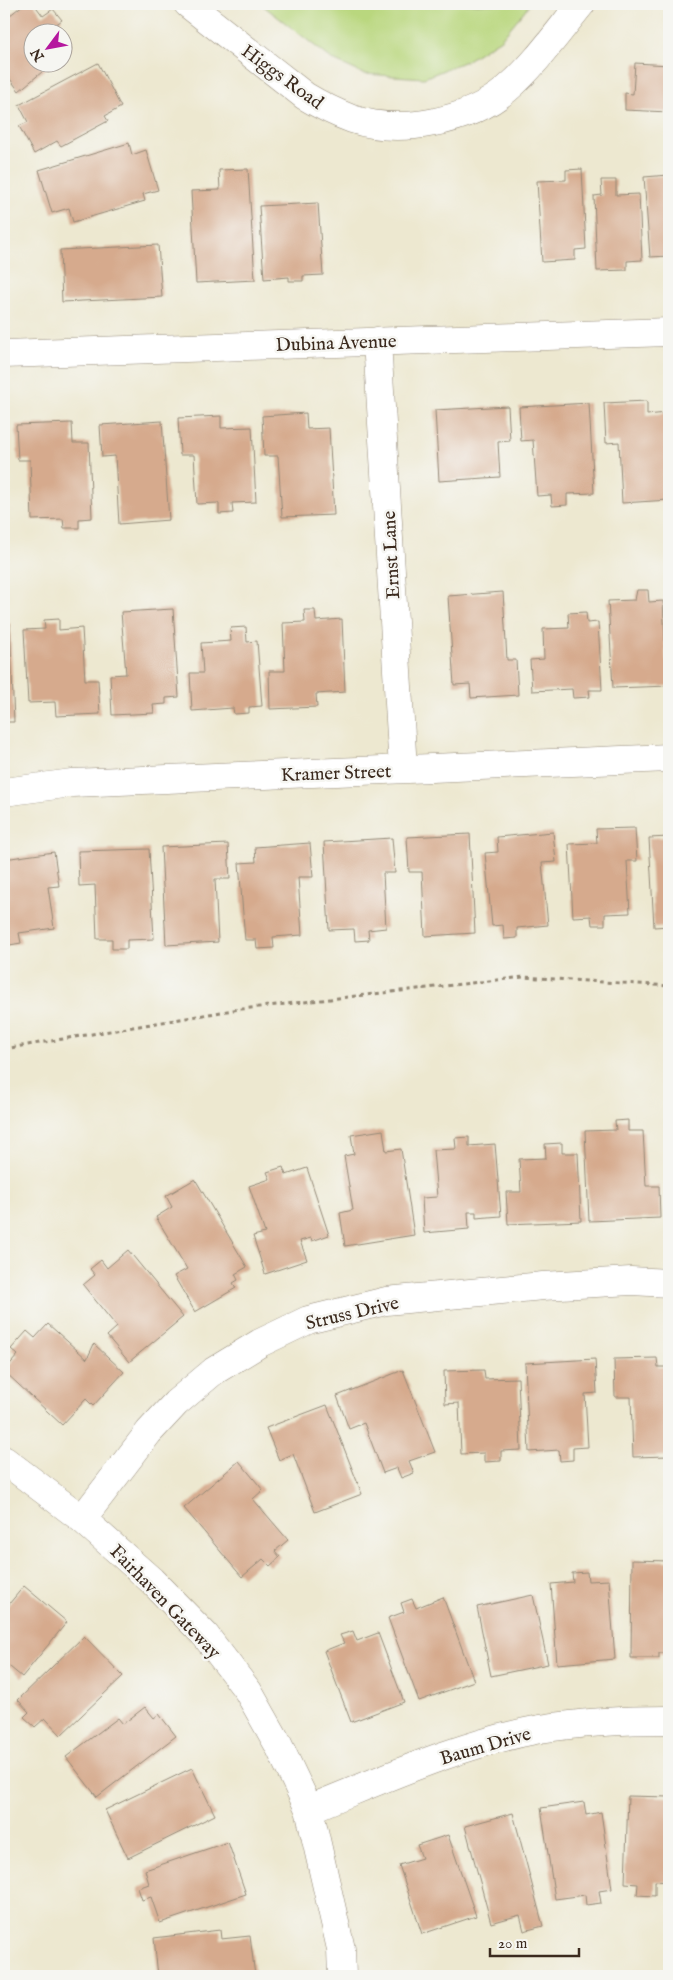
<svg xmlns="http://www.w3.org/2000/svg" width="673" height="1980" font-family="'IM FELL English',serif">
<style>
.green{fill:#b9d77e;stroke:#7a804e}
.building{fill:#d6aa8d}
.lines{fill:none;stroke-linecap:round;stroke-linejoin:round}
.minor-casing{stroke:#948977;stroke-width:29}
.path{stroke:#948977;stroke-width:3;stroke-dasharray:4 4;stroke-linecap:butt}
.minor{stroke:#fff;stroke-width:28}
.labels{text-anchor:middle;stroke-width:5;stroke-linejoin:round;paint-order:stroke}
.street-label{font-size:19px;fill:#3b2a1e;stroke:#f6f6f2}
</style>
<rect width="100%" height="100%" fill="#f6f6f2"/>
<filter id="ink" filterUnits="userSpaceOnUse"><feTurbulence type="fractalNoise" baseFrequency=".02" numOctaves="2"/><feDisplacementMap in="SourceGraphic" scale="10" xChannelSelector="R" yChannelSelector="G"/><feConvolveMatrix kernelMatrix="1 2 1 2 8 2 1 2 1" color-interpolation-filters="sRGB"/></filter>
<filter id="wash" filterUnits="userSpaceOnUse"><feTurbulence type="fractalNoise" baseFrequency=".0096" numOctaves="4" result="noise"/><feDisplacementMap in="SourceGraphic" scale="20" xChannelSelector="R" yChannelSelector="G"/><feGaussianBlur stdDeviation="1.12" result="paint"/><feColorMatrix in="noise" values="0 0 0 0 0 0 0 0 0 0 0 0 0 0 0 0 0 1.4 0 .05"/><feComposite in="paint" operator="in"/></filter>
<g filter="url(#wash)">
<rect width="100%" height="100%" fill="#ede8d0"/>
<!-- green -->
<path class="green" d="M261,4H530L501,39L466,61L424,78L364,74L333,60Z"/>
<g id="blocks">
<!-- building -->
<path class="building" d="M24,4H34L43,16L53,9L62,20L54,26L59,32H32V62H54L19,91L4,71V20Z
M62,37L72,49L62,56Z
M98,63L121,107L105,116L108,121L61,146L57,141L34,154L19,126L28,122L19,105Z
M635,63L669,65V112L625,110V93L633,94Z
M129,143L132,155L146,150L158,190L143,194L145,201L73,222L69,208L52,213L39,170Z
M248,169L255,280L196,283L191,191L220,190L219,170Z
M582,169L586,249L575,250V260L542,262L537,181L566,180V170Z
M669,175V256L650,257L644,177Z
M601,180H616V195L639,194L642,260L627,261V270L597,271L594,196L602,195Z
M318,203L323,275L303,276V281H289V277L264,279L259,206Z
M158,245L162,297L62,302L60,250Z
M647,401V415L666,413L669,458V500L622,503L619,442L606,443L604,403Z
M589,403L594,493L567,494V505L552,506L551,495L537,496L533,440L521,441L519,407Z
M508,406L510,441L498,442L500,477L439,481L435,410Z
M306,413L307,429L329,428L334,515L282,517L278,456H264L262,416Z
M221,416V428L252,427L256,502L232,503L233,513L219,514V503L197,504L194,455H180L178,418Z
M162,421L169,520L119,524L115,456L102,457L100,425Z
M72,423L73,443H89L92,518L79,519V528H64L63,519L32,520L30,460H18L16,425Z
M637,590H648L649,602L663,601L666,660H669V686L613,688L608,601L635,600Z
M503,592L507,660H516L518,695L471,698L470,684L454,685L448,596Z
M173,609L179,697L166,698V704L153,705L154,713L112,715L110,675L126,674L121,612Z
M304,610H315L316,621L342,619L345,692L316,694L317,707L270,709L269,671H285L283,623L305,622Z
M586,612L587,623L598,622L602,690H589L590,697L573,698L572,689L532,691L530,660L544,659L543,629L569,628L568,613Z
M59,619V630L82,628L85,680H98L100,714L56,716L55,702L28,703L24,630L45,629L44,620Z
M4,623H10L14,722H4Z
M246,627L247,642L257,641L262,706L249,707V713L234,714L233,708L192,711L190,673H203L201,643L231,641L230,628Z
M635,828L637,861H627L630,913L605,914V925H592L591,916L573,917L569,844L597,843L596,829Z
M553,832L556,862L542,863L548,925L517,928V938L504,939L503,925L492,926L485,853L498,852L497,837Z
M470,834L475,933L425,936L422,872H409L407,837Z
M669,837V926L654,927L649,838Z
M392,838L395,873H383L386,928L368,930L369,940L355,941L354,929L329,930L324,842Z
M310,843L313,877H298L302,935L273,937L274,948L257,949L256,940H245L239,863L256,862L255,847Z
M228,844L230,879H215L218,942L166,945L161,847Z
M149,849L154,939L127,940V949H112V939H97L95,885L79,886L78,851Z
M54,852L59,886L48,887L54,928L19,933L21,943L4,946V859Z
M628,1120V1131H643L646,1186H659L660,1218L589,1221L585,1131L616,1130L615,1121Z
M383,1130L386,1151L401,1149L414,1235L345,1246L340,1213L353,1210L344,1156L354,1154L351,1135Z
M469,1137V1146L495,1144L501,1216L476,1218V1212H468L469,1229L424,1233L422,1198L437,1197L433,1150L456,1149L455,1138Z
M562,1143V1153H578L581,1221L508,1224L506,1192H521L519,1159L546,1158L545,1144Z
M283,1167L286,1175L307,1168L329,1235L312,1241L311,1238L300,1241L307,1260L265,1274L253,1236L265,1233L249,1186L270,1179L267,1172Z
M195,1179L247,1267L235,1274L238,1280L233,1283L236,1288L195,1312L174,1276L187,1269L156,1217L172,1207L166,1196Z
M128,1250L183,1317L129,1362L107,1336L117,1327L83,1285L95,1275L90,1269L101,1260L107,1268Z
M48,1324L87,1359L94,1344L124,1372L93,1406L86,1399L62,1425L4,1371L18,1355L11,1349L27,1331L35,1338Z
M657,1358L658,1367H669V1456L633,1457L631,1397H615L614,1359Z
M595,1359L597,1393L585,1394L588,1447L573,1448V1460L560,1461L559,1450L529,1452L525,1363Z
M403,1370L435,1452L409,1461L414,1473L401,1478L397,1468L383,1473L364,1423L349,1429L337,1396Z
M484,1370L485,1379L518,1378L521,1450L501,1451V1461L484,1462V1453L461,1454L459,1403L445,1404L444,1371Z
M327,1405L362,1494L315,1512L293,1454L279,1460L266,1428Z
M239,1461L263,1490L253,1499L288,1540L275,1551L280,1557L270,1566L263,1559L242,1577L184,1508Z
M632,1560L669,1561V1653H659V1658H631Z
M587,1572L588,1581L609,1580L615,1659L557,1664L551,1584L573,1582L572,1573Z
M24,1586L67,1622L22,1677L4,1662V1610Z
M533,1595L548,1664L491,1676L477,1607Z
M443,1597L474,1681L419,1701L388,1618L404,1612L401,1603L412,1599L416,1608Z
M353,1631L357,1641L378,1633L404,1702L351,1722L324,1651L344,1643L340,1635Z
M84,1636L123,1676L61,1735L45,1718L35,1727L24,1717L29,1712L18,1700Z
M145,1707L154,1718L159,1714L176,1736L97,1797L66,1757L118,1718L123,1724Z
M192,1768L215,1815L128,1858L105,1810Z
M628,1796L669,1797V1882L655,1881V1896L637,1895L638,1884L625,1883Z
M584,1802L586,1815L601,1812L612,1889L599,1891L601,1903L586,1905L585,1895L555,1899L541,1808Z
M513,1813L543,1926L524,1931L520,1915L491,1923L465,1826Z
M448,1835L476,1916L422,1934L399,1865L422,1858L417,1845Z
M228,1842L246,1894L160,1923L151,1897L142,1900L138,1888L149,1884L145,1870Z
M220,1930L221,1939L250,1936L255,1976H158L154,1938Z"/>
</g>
</g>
<g filter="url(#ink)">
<use href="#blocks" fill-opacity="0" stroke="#948977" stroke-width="1"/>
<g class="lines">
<defs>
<path id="minor" d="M188,4L305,96C320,105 336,113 352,119C400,135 468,122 507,89C535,65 558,32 581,4
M377,341L403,769
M4,354L669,332
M4,792L72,783L669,758
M4,1460L82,1519L151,1580L205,1635L248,1691L278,1744L309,1809L341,1949L342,1976
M82,1519L149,1432L176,1403L214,1371L260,1343L308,1320L386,1301L543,1286L631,1281L669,1283
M309,1809C384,1779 460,1744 540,1729C583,1722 626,1720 669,1720"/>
</defs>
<!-- minor casing -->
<use href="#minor" class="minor-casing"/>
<!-- path -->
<path class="path" d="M4,1049L233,1010L524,977L669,986"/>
<!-- minor -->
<use href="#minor" class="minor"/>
</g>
</g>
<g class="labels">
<!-- street labels -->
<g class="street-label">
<text transform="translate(283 76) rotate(36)" y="7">Higgs Road</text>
<text transform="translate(336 342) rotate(-2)" y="7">Dubina Avenue</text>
<text transform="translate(390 555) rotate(-93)" y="7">Ernst Lane</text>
<text transform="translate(336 772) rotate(-2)" y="7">Kramer Street</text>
<text transform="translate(352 1312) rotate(-13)" y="7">Struss Drive</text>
<text transform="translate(166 1601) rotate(46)" y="7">Fairhaven Gateway</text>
<text transform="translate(485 1745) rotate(-16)" y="7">Baum Drive</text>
</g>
</g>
<!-- margin -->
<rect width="673" height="1980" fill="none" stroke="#f6f6f2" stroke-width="20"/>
<!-- north arrow -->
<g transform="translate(48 48) rotate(238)"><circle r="24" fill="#f6f6f2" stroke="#aba49d"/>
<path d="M0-4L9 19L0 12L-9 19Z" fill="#b5179e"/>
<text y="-8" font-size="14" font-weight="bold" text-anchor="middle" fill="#3b2a1e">N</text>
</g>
<!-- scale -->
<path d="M490 1948v8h89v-8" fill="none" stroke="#3b2a1e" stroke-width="2.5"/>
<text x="498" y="1948" font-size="15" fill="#3b2a1e" stroke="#f6f6f2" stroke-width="4" paint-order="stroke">20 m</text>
</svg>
